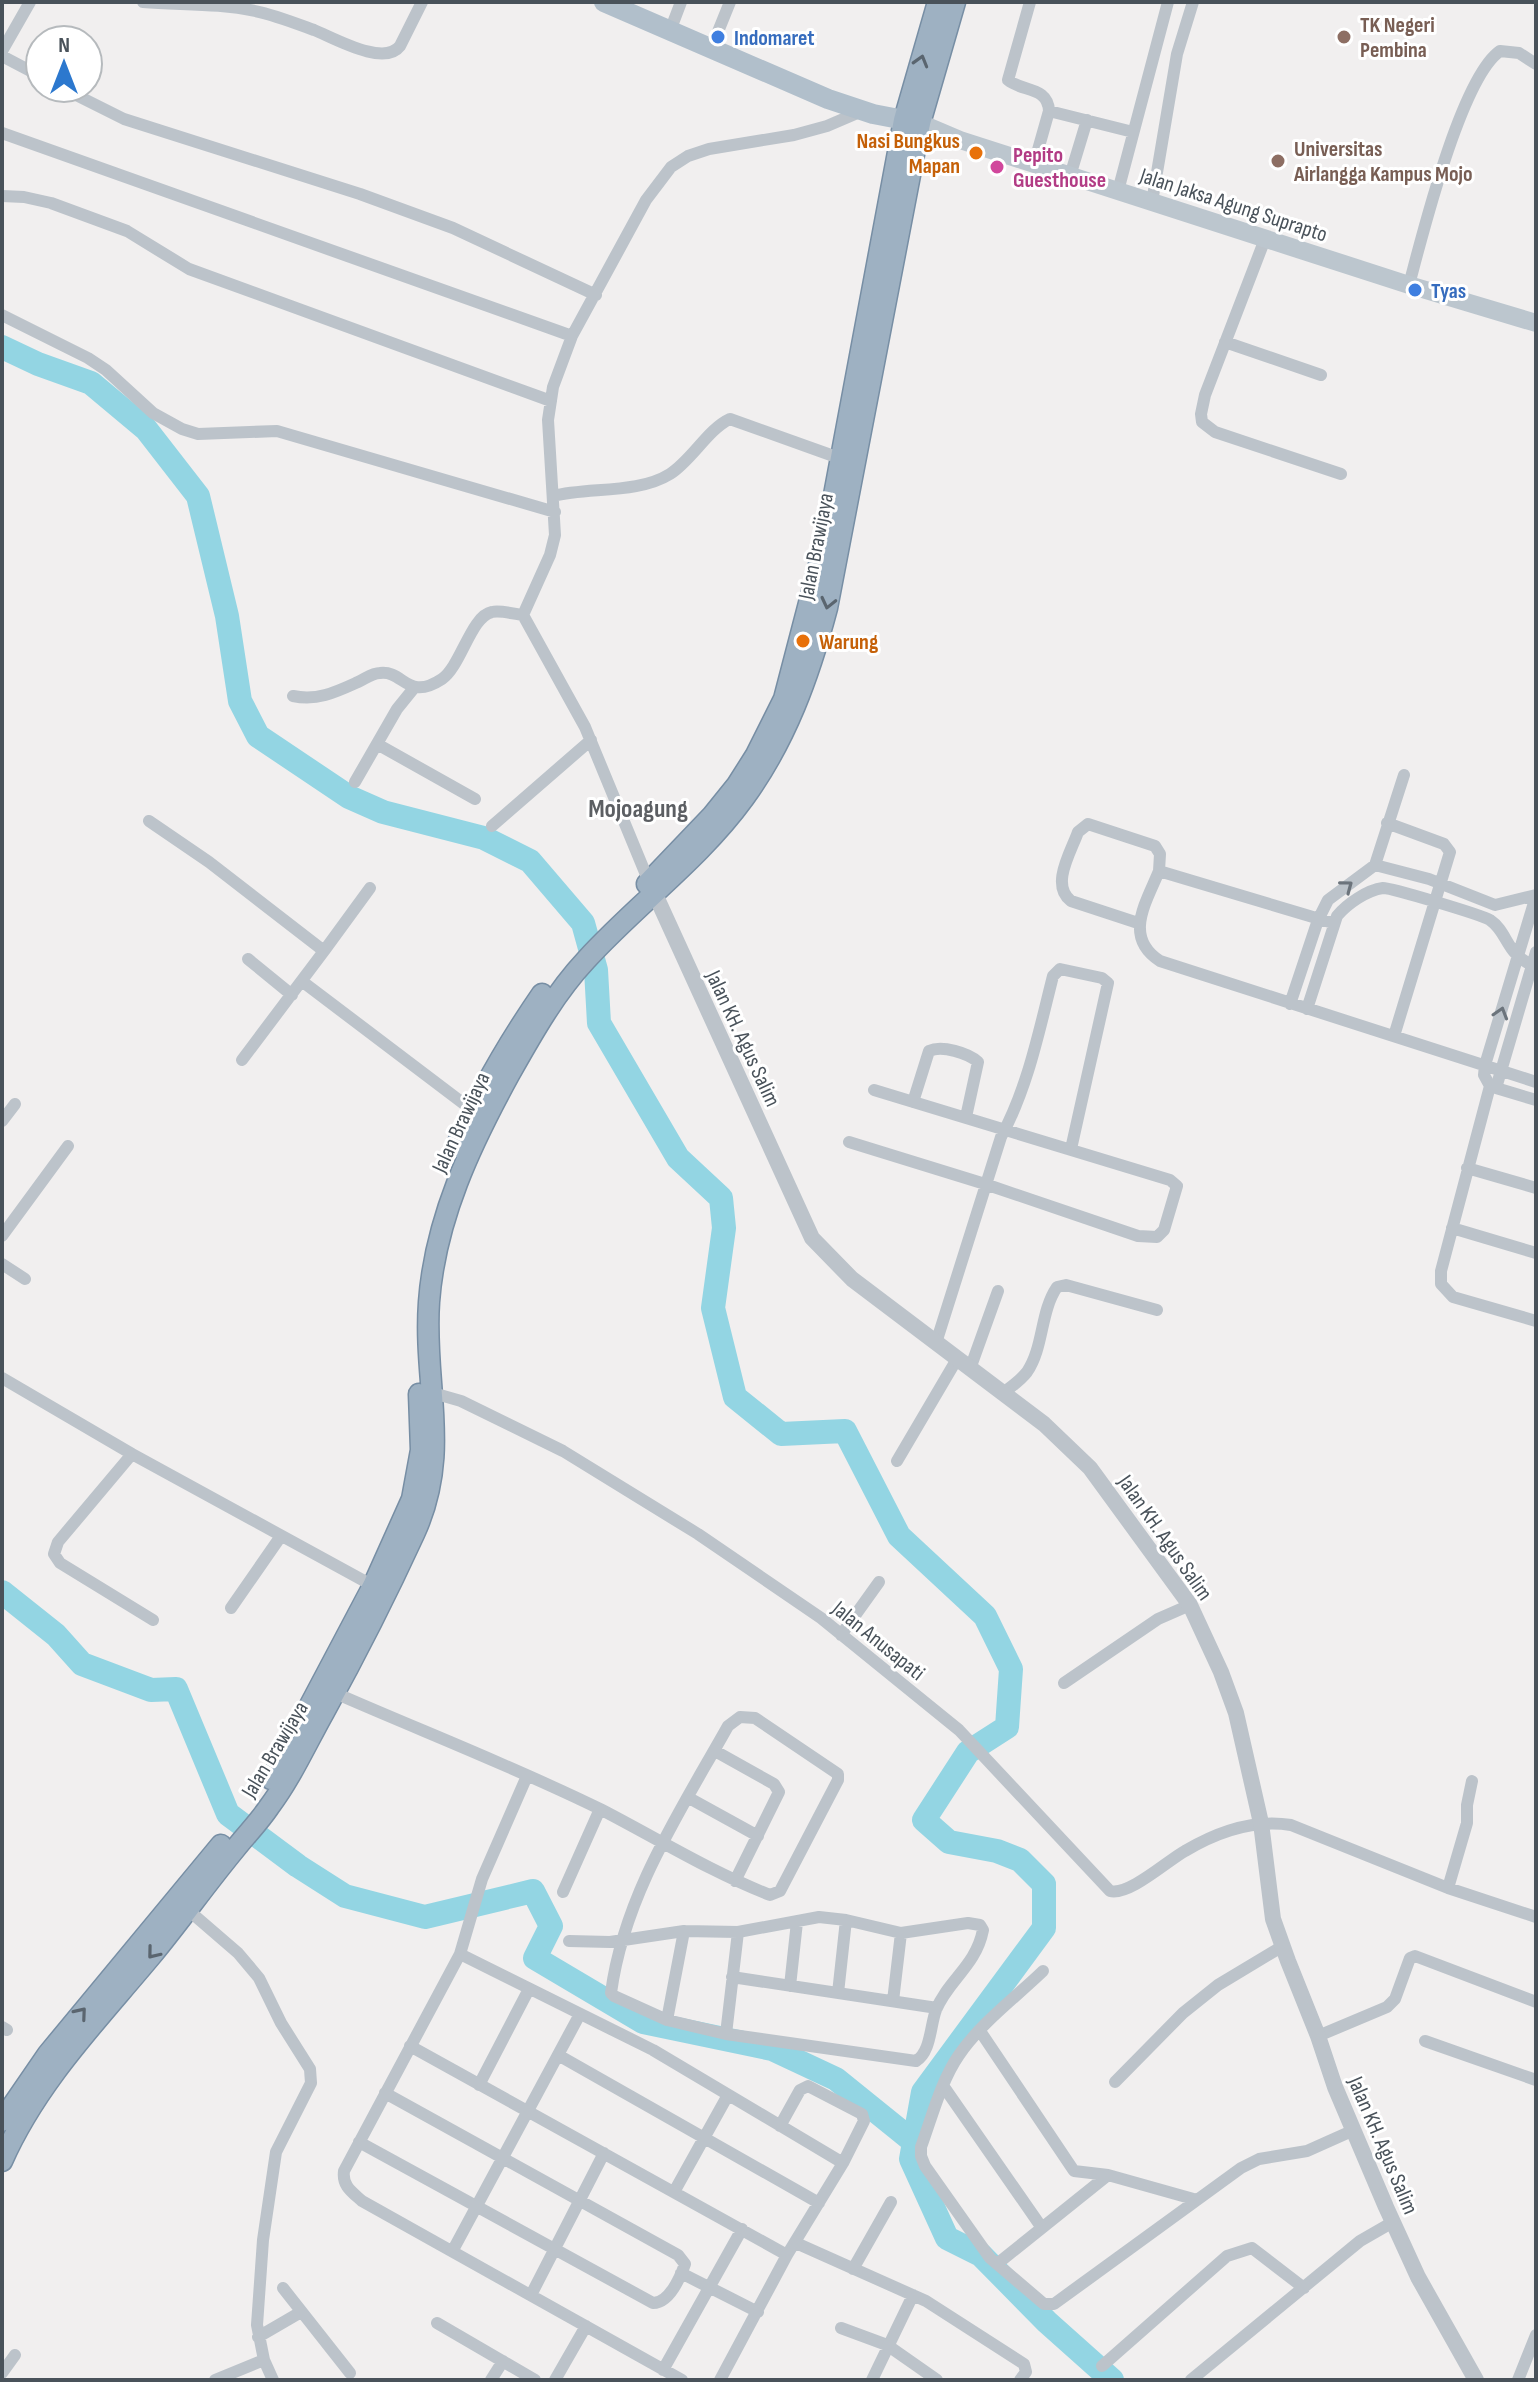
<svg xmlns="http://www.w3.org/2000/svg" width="1538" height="2382" font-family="'Sofia Sans Condensed',sans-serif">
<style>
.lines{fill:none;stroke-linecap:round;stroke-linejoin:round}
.river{stroke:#93d5e3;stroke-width:24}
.trunk-casing{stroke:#778ea4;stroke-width:23}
.minor{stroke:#bcc3ca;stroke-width:12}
.tertiary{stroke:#bcc3ca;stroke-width:16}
.secondary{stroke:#bcc6ce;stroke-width:18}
.primary{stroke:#b1bfcb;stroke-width:20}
.trunk{stroke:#9eb1c2;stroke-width:20}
.oneway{stroke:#5a656f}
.oneway2{stroke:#6c747c}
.shop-dot{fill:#3f7fe0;stroke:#fff;stroke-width:3}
.education-dot{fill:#8d6e63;stroke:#fff;stroke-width:3}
.food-dot{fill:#e8710a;stroke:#fff;stroke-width:3}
.hotel-dot{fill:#d1479c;stroke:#fff;stroke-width:3}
.labels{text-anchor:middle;stroke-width:6;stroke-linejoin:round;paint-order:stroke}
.education-label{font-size:22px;font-weight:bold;fill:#785e54;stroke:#fff;text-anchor:start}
.shop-label{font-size:22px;font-weight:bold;fill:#366cbe;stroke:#fff;text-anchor:start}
.food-label{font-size:22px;font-weight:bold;fill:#c56008;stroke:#fff;text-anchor:end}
.hotel-label{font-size:22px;font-weight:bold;fill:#b23c85;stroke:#fff;text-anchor:start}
.street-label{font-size:22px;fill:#49525a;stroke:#fff}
.quarter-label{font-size:26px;font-weight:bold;fill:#5c5f63;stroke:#fff}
</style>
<rect width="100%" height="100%" fill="#f1efef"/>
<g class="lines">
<!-- river -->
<path class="river" d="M2,347L38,364L91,383L146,429L198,496L227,616L240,701L258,736L349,797L383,812L484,838L530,861L583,923L596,970L599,1023L678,1158L721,1198L724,1228L713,1308L735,1397L781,1434L845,1431L899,1536L985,1616L1011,1669L1007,1727L968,1752L924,1820L949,1842L997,1851L1020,1860L1044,1884V1928L923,2092L911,2159L947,2238L981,2255L1047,2322L1112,2380
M2,1592L56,1635L82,1664L151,1690L176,1689L228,1814L298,1866L345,1896L425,1917L533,1891L551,1926L535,1958L643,2022L772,2049L836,2079L914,2142"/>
<defs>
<path id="trunk" d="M647,884L712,816L737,785L756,755L784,699L826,538L904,120L938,2
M456,1147C479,1093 509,1042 542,994
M271,1779L373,1586L412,1499L421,1450L419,1394
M2,2121L48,2054L221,1845
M2,2161C37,2082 96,2022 151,1956C180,1921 206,1884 235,1849C246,1835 259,1822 269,1807C291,1778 306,1744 324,1712C356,1654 386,1595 414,1534C452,1452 423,1385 429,1302C435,1219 471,1144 510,1073C532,1034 555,993 586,960C637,904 699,860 744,798C786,740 809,676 827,608L920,123L955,2"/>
</defs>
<!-- trunk casing -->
<use href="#trunk" class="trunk-casing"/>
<!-- minor -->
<path class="minor" d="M143,2C180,5 219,3 255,11C275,15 295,23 314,30C334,38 384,67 400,46L422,2
M1030,2L1008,80C1022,92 1048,86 1049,111L1034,164
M670,31L681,2
M711,49L730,2
M2,51L30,2
M2,56L40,76
M62,88L124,119L360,194L453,228L596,295
M1049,111L1133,132
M2,133L572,336
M1070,176L1087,120
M1118,191L1168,2
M2,196L24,197L51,203L127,231L189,269L551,401
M1152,202L1177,54L1193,2
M1265,239L1205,395L1201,414L1202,422L1215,432L1341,474
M1409,285C1422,236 1461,78 1500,51L1519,53L1536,64
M2,315L88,358L106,370L153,413L182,429L198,434L277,431L555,512
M1225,342L1321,375
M553,496C589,487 638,494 670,474C692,460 708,429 730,419L842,459
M293,696C318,701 336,692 358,682C365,679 372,673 380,673C404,670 407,702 442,679C461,666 471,616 492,612C501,610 513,614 523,615
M377,744L475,799
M355,782L397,709L414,688
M149,821L209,862L324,951L242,1060
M1387,823L1444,844L1450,852L1394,1036
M492,826L591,740
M1375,865L1404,775
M1159,871C1146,903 1123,937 1160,961L1536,1082
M649,882L585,727L523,615L550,555L555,535L548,420L553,387L572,336L646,200L671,167L688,156L709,149L794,135L827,126L862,111
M1138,923L1071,901C1050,885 1071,852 1078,832L1088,824L1155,846L1160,854L1159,871L1333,923
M324,951L370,888
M1536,952L1496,1088L1490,1086L1441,1271V1284L1453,1297L1536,1321
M248,959L292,995
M303,982L472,1110
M1290,1004L1318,920L1328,900L1375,865L1429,879L1495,905L1536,895
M1307,1009L1337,916C1347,904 1367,890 1383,888C1392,888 1482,915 1490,920C1509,933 1505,955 1536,967
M1490,1086L1484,1075L1485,1065L1536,896
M1496,1088L1536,1100
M913,1102L929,1051C942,1045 968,1053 978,1062L966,1117
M2,1121L15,1104
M849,1142L985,1184L1138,1236L1157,1237L1164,1230L1177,1186L1170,1180L874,1090
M1467,1168L1536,1188
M1452,1228L1536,1253
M2,1236L68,1146
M2,1264L25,1279
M936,1343L1001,1137C1028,1087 1039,1031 1053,976L1060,969L1102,978L1108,983L1071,1149
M970,1369L998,1291
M2,1378L132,1454L379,1589
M426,1391L461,1401L563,1451L698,1534L821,1618L959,1730L1110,1891C1129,1896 1167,1861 1185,1851C1217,1832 1254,1819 1291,1825L1448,1888L1536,1917
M1003,1393C1012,1386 1020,1381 1027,1372C1044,1347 1040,1312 1057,1287L1066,1285L1157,1310
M132,1454L58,1542L54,1554L60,1563L153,1620
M897,1461L957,1359
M231,1608L281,1536
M841,1635L879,1582
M1064,1683L1158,1619L1190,1605
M335,1693C424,1732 515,1767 602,1810C658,1839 711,1872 770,1895L780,1891L838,1780V1774L755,1718L740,1717L728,1726C681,1810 624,1895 611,1993L614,1996L667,2020L726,2034L916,2061C931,2052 930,2026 936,2010C948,1980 976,1966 983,1930L980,1925L968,1923L901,1933L846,1920L819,1917L738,1932L684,1931L610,1942L569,1941
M715,1751L774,1784L779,1792L735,1881
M527,1776L482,1879L460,1954L344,2171C342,2186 352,2192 362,2201L682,2380
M689,1798L758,1836
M1448,1888L1467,1823V1805L1472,1781
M563,1892L600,1809
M187,1909L238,1953L259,1978L281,2023L310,2069L311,2083L276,2152L263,2240L257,2325L264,2360L273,2380
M460,1954L653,2050L843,2163
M1043,1971C1015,1998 981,2023 959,2055C941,2081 932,2117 921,2147V2156L925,2166L990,2258L1044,2304H1054L1241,2168L1259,2159L1307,2151L1354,2130
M732,1977L937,2008
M790,1986L797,1922
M838,1993L846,1920
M893,2001L901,1933
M667,2020L684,1931
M2,2027L7,2030
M980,2031L1074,2171L1108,2175L1197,2200
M726,2034L738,1932
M1318,2036L1387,2007L1395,1999L1410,1958L1415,1956L1536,2002
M1425,2041L1536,2080
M410,2046L787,2255
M558,2055L819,2203
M1115,2082L1183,2013L1218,1985L1283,1946
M479,2085L529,1989
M944,2087L1042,2228
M359,2142L653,2303C669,2303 680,2278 685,2264L678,2255L385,2093
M674,2192L728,2095
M796,2243L926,2301L1024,2364L1026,2372L1020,2380
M453,2250L580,2014
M997,2264L1108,2175
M853,2269L891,2202
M681,2273L758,2312
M283,2288L350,2373
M531,2295L604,2153
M437,2323L535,2380
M841,2328L887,2345L937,2380
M258,2337L301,2312
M1102,2366L1227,2256L1252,2248L1304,2288
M663,2370L742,2229
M2,2373L15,2355
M215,2380L264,2360
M491,2380L503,2361
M555,2380L586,2326
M720,2380L787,2255L843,2163L864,2121L862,2114L808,2086L800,2090L780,2126
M872,2380L913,2295
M1191,2380L1360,2241L1393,2222
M1518,2380L1536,2335"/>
<!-- tertiary -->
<path class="tertiary" d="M650,883L812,1238L852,1279L1044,1424L1090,1468L1190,1605L1221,1672L1236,1713L1261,1823L1273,1919L1288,1961L1318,2036L1335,2087L1386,2207L1418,2277L1476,2380"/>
<!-- secondary -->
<path class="secondary" d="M920,123L960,140L1409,285L1536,323"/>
<!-- primary -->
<path class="primary" d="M604,2L828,99L873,114L920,123"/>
<!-- trunk -->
<use href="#trunk" class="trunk"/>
</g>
<!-- one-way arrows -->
<defs><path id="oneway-chevron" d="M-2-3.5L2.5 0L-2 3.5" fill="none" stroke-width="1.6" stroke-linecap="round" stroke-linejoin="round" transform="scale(2)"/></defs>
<g class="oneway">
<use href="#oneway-chevron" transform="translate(921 61) rotate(-74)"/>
<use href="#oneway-chevron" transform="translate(828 603) rotate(103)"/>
<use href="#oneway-chevron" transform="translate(153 1953) rotate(129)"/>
<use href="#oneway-chevron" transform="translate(81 2013) rotate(-50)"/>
</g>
<g class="oneway2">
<use href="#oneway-chevron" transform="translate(1347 886) rotate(-37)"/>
<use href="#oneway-chevron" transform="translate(1501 1013) rotate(-73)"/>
</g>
<!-- markers -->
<g class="shop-dot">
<circle cx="718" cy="37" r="8"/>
<circle cx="1415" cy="290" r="8"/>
</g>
<g class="education-dot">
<circle cx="1344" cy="37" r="8"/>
<circle cx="1278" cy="161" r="8"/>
</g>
<g class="food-dot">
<circle cx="976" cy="153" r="8"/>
<circle cx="803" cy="641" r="8"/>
</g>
<circle class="hotel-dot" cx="997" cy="167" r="8"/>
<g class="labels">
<!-- education labels -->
<g class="education-label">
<text x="1360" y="32">TK Negeri<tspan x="1360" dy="25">Pembina</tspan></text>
<text x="1294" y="156">Universitas<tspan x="1294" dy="25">Airlangga Kampus Mojo</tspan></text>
</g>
<!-- shop labels -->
<g class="shop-label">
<text x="734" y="45">Indomaret</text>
<text x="1431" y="298">Tyas</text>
</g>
<!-- food labels -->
<g class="food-label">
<text x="960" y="148">Nasi Bungkus<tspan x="960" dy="25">Mapan</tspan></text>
<text x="819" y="649" text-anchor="start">Warung</text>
</g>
<!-- hotel labels -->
<g class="hotel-label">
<text x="1013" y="162">Pepito<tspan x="1013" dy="25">Guesthouse</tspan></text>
</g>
<!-- street labels -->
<g class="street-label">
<text transform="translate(1234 204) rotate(18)" y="8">Jalan Jaksa Agung Suprapto</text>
<text transform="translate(815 546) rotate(-79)" y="8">Jalan Brawijaya</text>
<text transform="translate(744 1038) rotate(65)" y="8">Jalan KH. Agus Salim</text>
<text transform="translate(460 1122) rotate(-65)" y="8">Jalan Brawijaya</text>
<text transform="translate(1166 1537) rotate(55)" y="8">Jalan KH. Agus Salim</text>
<text transform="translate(879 1640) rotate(39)" y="8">Jalan Anusapati</text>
<text transform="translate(274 1749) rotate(-59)" y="8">Jalan Brawijaya</text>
<text transform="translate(1384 2145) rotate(67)" y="8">Jalan KH. Agus Salim</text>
</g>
<!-- quarter labels -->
<g class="quarter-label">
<text x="638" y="817">Mojoagung</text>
</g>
</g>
<!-- border -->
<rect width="1538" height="2382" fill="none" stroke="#49525a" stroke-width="8"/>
<!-- north arrow -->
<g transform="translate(64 64)"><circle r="38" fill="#ffffff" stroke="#b6babd" stroke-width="2"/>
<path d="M0-6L14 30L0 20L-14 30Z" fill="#2c78ce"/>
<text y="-12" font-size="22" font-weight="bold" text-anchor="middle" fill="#49525a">N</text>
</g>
</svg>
